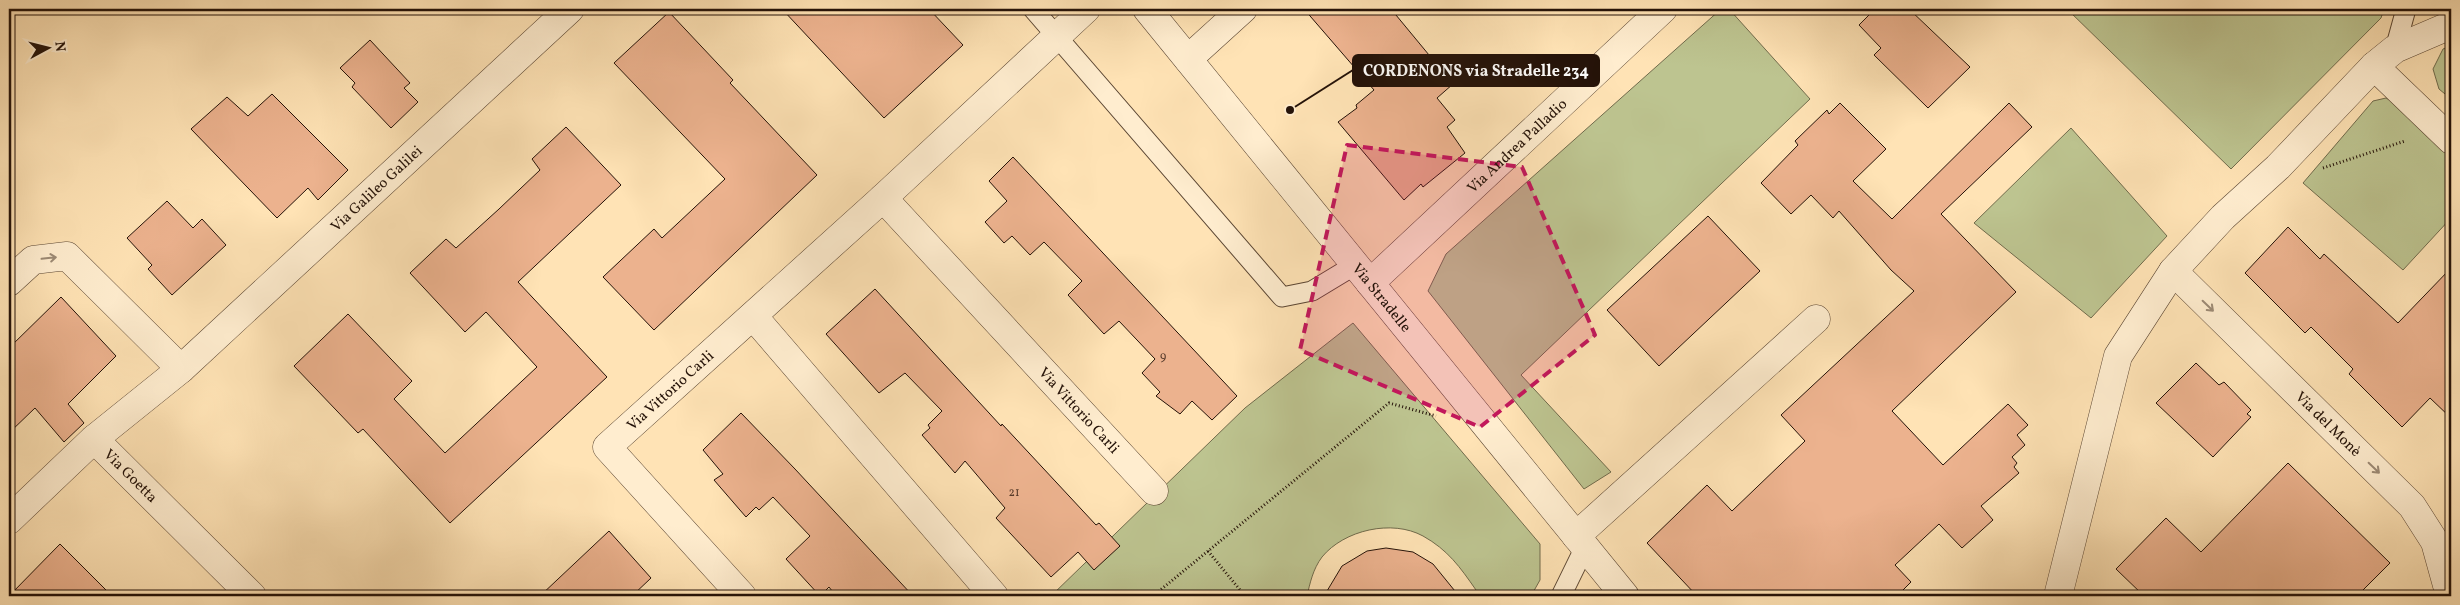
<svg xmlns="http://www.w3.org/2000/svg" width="2460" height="605" font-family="Vollkorn,serif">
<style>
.green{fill:#bdc490;stroke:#706b4c}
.building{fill:#ecb28e;stroke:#241208}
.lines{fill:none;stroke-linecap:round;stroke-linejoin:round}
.lane-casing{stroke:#5b4633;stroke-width:21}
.street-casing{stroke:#5b4633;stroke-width:29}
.path{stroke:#241208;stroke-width:3;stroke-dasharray:1 2.5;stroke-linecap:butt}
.lane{stroke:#ffedcf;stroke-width:19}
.street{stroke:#ffedcf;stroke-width:28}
.oneway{stroke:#9c8a75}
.marked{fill:#c2185b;fill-opacity:0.2;stroke:#c2185b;stroke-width:4;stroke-dasharray:10 6;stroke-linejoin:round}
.labels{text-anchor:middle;stroke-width:4.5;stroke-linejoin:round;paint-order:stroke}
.number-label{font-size:12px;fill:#563a2a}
.street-label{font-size:15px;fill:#241208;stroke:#ffedcf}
.leader{fill:none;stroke:#241208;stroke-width:2}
.callout-dot{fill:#241208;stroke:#ffedcf;stroke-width:2}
.callout{fill:#241208;stroke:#241208;stroke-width:2}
.callout-label{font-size:16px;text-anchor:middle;font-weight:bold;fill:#fff}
</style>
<rect width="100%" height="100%" fill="#ffe3b5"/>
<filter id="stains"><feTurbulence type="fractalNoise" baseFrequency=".004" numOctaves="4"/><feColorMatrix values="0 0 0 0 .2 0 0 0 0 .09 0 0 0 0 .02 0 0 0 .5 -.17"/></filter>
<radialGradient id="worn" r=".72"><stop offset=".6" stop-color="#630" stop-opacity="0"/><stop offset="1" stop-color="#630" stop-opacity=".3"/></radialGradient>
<!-- green -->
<path class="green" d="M1721,9H1729L1810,99L1521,375L1611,472L1584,489L1428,291L1446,254Z
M2067,9H2384L2381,18L2231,169Z
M2451,46V99L2439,89L2433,69L2443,49Z
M2386,98L2405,108L2451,153V218L2403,270L2303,183L2373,101Z
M2071,128L2167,236L2091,318L1974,223Z
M1353,323L1540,544V580L1531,596H1477L1476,590C1460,567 1448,550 1423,536C1392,519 1344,530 1322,557C1313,569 1310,583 1307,596H1051L1245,408Z"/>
<!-- building -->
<path class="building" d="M782,9H929L963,45L884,118Z
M1304,9H1391L1453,84L1437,98L1455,120L1447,127L1465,153L1423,187L1421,184L1404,200L1338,122L1357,108L1356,105L1374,90Z
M1875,9H1909L1970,67L1928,108L1874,55L1881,48L1859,25Z
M669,12L733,80L730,83L817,175L654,330L603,277L654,229L662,238L725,179L614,63Z
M370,40L410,83L404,88L418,102L391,128L352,87L355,83L340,68Z
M272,94L348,170L318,200L308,188L277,218L191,129L227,97L248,116Z
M1840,103L1886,149L1853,181L1892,219L2009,103L2032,127L1941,214L2016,292L1892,411L1943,465L2008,404L2028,425L2017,435L2025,445L2012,457L2017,463L2014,467L2019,473L1981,506L1993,520L1962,548L1939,524L1895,565L1911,582L1897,596H1697L1647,543L1707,485L1732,511L1805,441L1781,415L1914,291L1891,270L1839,211L1833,218L1811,195L1791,214L1761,183L1798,145L1795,141L1827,110L1829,114Z
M566,127L621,185L518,282L607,377L450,523L363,429L358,433L294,366L348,314L412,381L394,399L445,453L537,367L486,312L465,332L410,273L446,239L456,248L499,209L540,170L532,159Z
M1013,157L1237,396L1212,420L1192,401L1180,414L1156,396L1160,392L1142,373L1155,359L1119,321L1104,334L1068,295L1082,281L1044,242L1030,255L1012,236L1004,243L985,222L1007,201L989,181Z
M167,201L193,228L202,219L226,245L172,295L148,269L152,265L127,238Z
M1708,216L1760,271L1659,366L1607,310Z
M2288,227L2320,259L2324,254L2398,323L2451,268V418L2430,398L2402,427L2349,374L2353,369L2311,327L2305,333L2245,273Z
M875,289L1001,426L1002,424L1096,525L1099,523L1120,546L1094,570L1078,552L1051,577L996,518L1005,508L965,461L955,473L922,435L930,428L928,425L942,411L905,373L879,393L826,334Z
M61,297L116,356L68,404L84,423L64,442L35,408L9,433V348Z
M2196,363L2219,385L2224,382L2251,410L2247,414L2251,417L2213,457L2156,403Z
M741,413L795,469L913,596H836L829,587L820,596L786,559L810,536L773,497L759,510L756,507L746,517L714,480L723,474L703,450Z
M2288,463L2390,563L2357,596H2144L2116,569L2166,518L2201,552Z
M609,531L651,578L632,596H540Z
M60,544L112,596H9Z
M1386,548L1413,552L1433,564L1459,596H1324L1342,566L1367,551Z"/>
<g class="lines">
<defs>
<path id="lane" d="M1033,9L1282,297L1312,291L1355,265
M2395,49L2406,9
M1561,596L1585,547"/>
<g id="street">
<path id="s1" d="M1147,9L1625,596"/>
<path d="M1188,59L1243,9"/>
<path d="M2374,66L2451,140"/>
<path id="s2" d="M883,198L1154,491"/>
<path id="s3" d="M2173,271L2412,506L2435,542L2450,596"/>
<path d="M9,282L33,260L67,256L181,369"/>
<path id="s4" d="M1370,283L1663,9"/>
<path d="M753,316L994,596"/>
<path id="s5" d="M94,439L252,596"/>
<path id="s6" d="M9,520L94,439L181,369L570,9"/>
<path d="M1576,536L1816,319"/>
<path id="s7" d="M742,596L607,447L883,198L1086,9"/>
<path d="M2058,596L2118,356L2173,271L2223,217L2278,167L2374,66L2395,49L2451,25"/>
</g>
</defs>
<!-- lane casing -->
<use href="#lane" class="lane-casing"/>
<!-- street casing -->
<use href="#street" class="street-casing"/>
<!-- path -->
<path class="path" d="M2323,168L2405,141
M1208,551L1245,596
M1153,596L1389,403L1436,416"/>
<!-- lane -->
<use href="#lane" class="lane"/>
<!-- street -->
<use href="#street" class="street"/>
</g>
<!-- one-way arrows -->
<defs><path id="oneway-shaft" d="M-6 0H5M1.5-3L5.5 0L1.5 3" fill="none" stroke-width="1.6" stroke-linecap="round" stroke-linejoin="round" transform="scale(1.25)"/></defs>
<g class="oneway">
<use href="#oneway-shaft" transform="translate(49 258) rotate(-6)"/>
<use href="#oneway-shaft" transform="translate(2208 306) rotate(44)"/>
<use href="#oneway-shaft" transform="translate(2374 468) rotate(44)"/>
</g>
<!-- marked area -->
<path class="marked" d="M1347,145L1522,167L1595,335L1480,427L1300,350Z"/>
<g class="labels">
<!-- number labels -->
<g class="number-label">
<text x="1163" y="360">9</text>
<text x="1014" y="496">21</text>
</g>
<!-- street labels -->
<g class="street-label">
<text dy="5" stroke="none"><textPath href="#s4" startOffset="201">Via Andrea Palladio</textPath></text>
<text dy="5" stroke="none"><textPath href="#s6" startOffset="495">Via Galileo Galilei</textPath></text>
<text dy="5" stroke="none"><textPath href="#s1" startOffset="372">Via Stradelle</textPath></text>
<text dy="5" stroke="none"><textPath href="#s7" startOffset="286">Via Vittorio Carli</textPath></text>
<text dy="5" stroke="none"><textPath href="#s2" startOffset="289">Via Vittorio Carli</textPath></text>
<text dy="5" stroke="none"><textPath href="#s3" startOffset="218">Via del Monè</textPath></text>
<text dy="5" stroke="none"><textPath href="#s5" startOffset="52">Via Goetta</textPath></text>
</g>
</g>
<!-- callouts -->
<path class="leader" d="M1290 110L1353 70"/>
<circle class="callout-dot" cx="1290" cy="110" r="5"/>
<rect class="callout" x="1353" y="55" width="246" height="31" rx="5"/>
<g class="callout-label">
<text x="1476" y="76">CORDENONS via Stradelle 234</text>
</g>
<!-- margin -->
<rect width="2460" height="605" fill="none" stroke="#ffe3b5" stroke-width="30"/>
<rect x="10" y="10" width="2440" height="585" fill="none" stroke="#241208" stroke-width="2.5"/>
<rect x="15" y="15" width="2430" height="575" fill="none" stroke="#241208"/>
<!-- north arrow -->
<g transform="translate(48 48) rotate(83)" stroke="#ffedcf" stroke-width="4" paint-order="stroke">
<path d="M0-4L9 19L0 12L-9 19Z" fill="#241208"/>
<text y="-8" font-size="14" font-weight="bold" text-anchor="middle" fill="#241208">N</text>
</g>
<rect width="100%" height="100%" filter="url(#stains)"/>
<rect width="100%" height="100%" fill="url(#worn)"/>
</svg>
